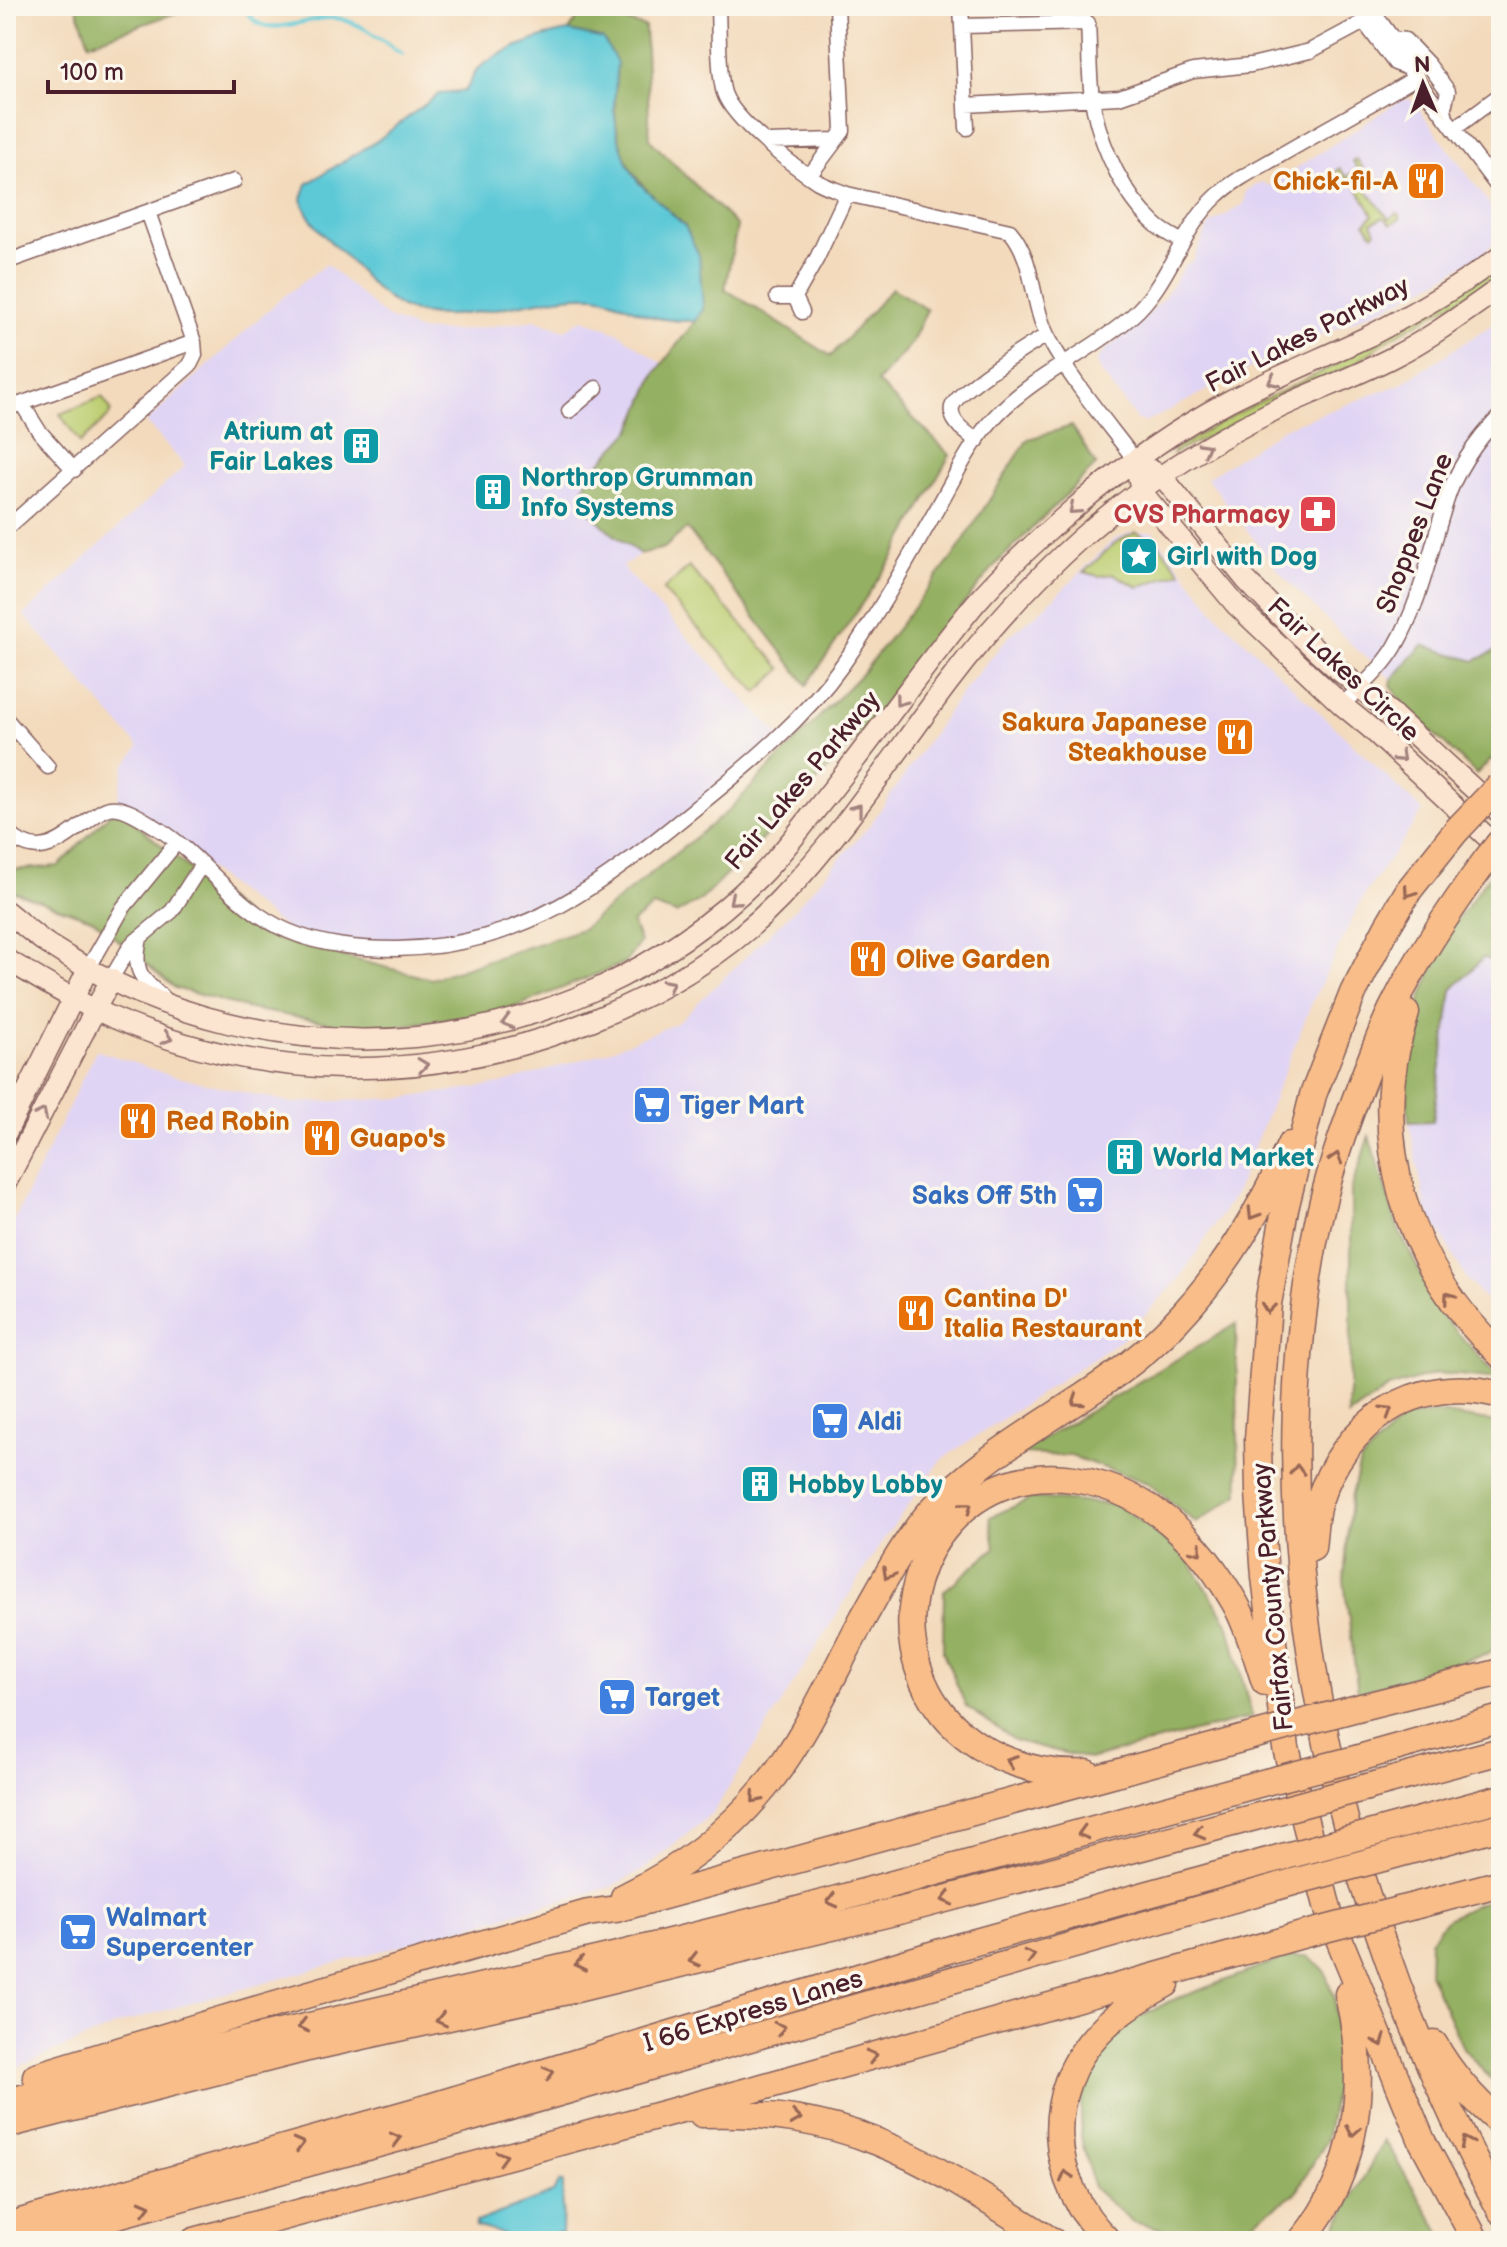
<svg xmlns="http://www.w3.org/2000/svg" width="1507" height="2247" font-family="'Balsamiq Sans',sans-serif">
<style>
.built{fill:#e0d4f4}
.green{fill:#bbcd70;stroke:#82764e;stroke-width:2}
.forest{fill:#94b062;stroke:#6f6846;stroke-width:2}
.water{fill:#5dc9d7;stroke:#547481;stroke-width:2}
.lines{fill:none;stroke-linecap:round;stroke-linejoin:round}
.stream{stroke:#5dc9d7;stroke-width:4}
.street-casing{stroke:#85605e;stroke-width:17}
.secondary-casing{stroke:#85605e;stroke-width:23}
.highway-casing{stroke:#85605e;stroke-width:29}
.street{stroke:#fff;stroke-width:14}
.secondary{stroke:#fce5d0;stroke-width:20}
.highway{stroke:#f8bd89;stroke-width:26}
.highway-bridge-casing{stroke:#85605e;stroke-width:29;stroke-linecap:butt}
.highway-bridge{stroke:#f8bd89;stroke-width:26}
.oneway{stroke:#a3827e}
.oneway2{stroke:#986655}
.labels{text-anchor:middle;stroke-width:7;stroke-linejoin:round;paint-order:stroke}
.food-label{font-size:26px;font-weight:bold;fill:#c56008;stroke:#fbf7ec;text-anchor:start}
.street-label{font-size:26px;fill:#4a1f2b;stroke:#fbf7ec}
.culture-label{font-size:26px;font-weight:bold;fill:#0d838f;stroke:#fbf7ec;text-anchor:start}
.health-label{font-size:26px;font-weight:bold;fill:#be3a42;stroke:#fbf7ec;text-anchor:end}
.shop-label{font-size:26px;font-weight:bold;fill:#366cbe;stroke:#fbf7ec;text-anchor:start}
</style>
<rect width="100%" height="100%" fill="#fbf7ec"/>
<filter id="ink" filterUnits="userSpaceOnUse"><feTurbulence type="fractalNoise" baseFrequency=".0125" numOctaves="2"/><feDisplacementMap in="SourceGraphic" scale="16" xChannelSelector="R" yChannelSelector="G"/><feConvolveMatrix kernelMatrix="1 2 1 2 8 2 1 2 1" color-interpolation-filters="sRGB"/></filter>
<filter id="wash" filterUnits="userSpaceOnUse"><feTurbulence type="fractalNoise" baseFrequency=".006" numOctaves="4" result="noise"/><feDisplacementMap in="SourceGraphic" scale="32" xChannelSelector="R" yChannelSelector="G"/><feGaussianBlur stdDeviation="1.8" result="paint"/><feColorMatrix in="noise" values="0 0 0 0 0 0 0 0 0 0 0 0 0 0 0 0 0 1.4 0 .05"/><feComposite in="paint" operator="in"/></filter>
<g filter="url(#wash)">
<rect width="100%" height="100%" fill="#f3dabc"/>
<!-- built -->
<path class="built" d="M1409,99L1415,104L1499,217L1501,233L1499,239L1484,252L1444,277L1394,303L1269,358L1158,416L1146,421L1137,420L1098,368L1097,360L1106,349L1138,326L1165,296L1186,264L1193,261L1209,225L1244,204L1246,191L1262,182L1269,186L1401,100Z
M326,264L386,317L420,331H458L537,320L565,330L583,319L619,333L664,365L655,374L632,429L588,476L613,534L640,554L622,567L780,737L612,874L497,933L378,949L290,932L202,864L116,807L125,766L139,747L24,615L185,466L146,422L277,302Z
M1501,319V648L1475,662L1423,646L1392,679L1354,647L1280,573L1207,478L1284,428L1401,384Z
M1132,532H1153L1220,618L1423,811L1364,895L1313,1000L1235,1194L1179,1279L1123,1338L941,1460L881,1543L713,1813L642,1871L607,1888L127,2021L6,2072V1237L96,1050L169,1075L292,1103L405,1098L501,1084L606,1052L677,1023L790,914L870,825L956,700L1009,636L1043,609L1114,539Z
M1483,958H1501V1315L1468,1281L1426,1208L1409,1122L1452,990Z"/>
<!-- green -->
<path class="green" d="M1357,159L1363,168L1356,176L1389,219L1397,213L1400,216V219L1391,224L1383,217L1372,223L1376,231L1373,234L1365,223L1373,215L1352,178L1342,182L1336,172L1340,168L1346,177L1358,169L1353,161Z
M1501,265V272L1460,299L1387,340L1356,363L1173,454L1174,449L1241,411L1336,365L1365,345Z
M102,397L111,410L109,416L80,443L60,414Z
M1136,532L1158,543L1181,572L1138,587L1114,574L1099,576L1084,572L1116,542Z
M689,567L782,669L757,692L663,590Z"/>
<!-- forest -->
<path class="forest" d="M76,6H196L89,43Z
M584,8L645,27L650,140L737,226L725,289L831,356L892,288L927,310L911,344L877,382L950,455L894,556L807,685L687,528L664,548L640,554L613,534L584,507L582,494L588,476L632,429L655,374L695,321L685,226C645,189 617,169 615,110C613,76 623,70 603,39L569,31Z
M1072,426L1096,465L996,564L860,734L784,817L702,899L676,914L653,906L632,923L640,942L625,963L510,1009L372,1030L250,1009L175,988L94,920L6,889V880L13,870L59,866L116,807L272,938L431,979L582,929L727,812L864,671L955,554L1028,439Z
M1423,645L1475,661L1501,648V751L1476,774L1406,707L1391,686L1392,679Z
M1496,866L1501,871V962L1483,958L1452,990L1433,1121L1409,1122L1404,1052L1423,993L1447,934Z
M1369,1136L1399,1231L1442,1316L1500,1379L1437,1373L1388,1388L1348,1416L1351,1326V1190Z
M1236,1324L1239,1494L1196,1523L1148,1483L1071,1456L1018,1454Z
M1439,1413L1501,1423V1646L1488,1654L1358,1693L1344,1580L1351,1498L1360,1462L1403,1418Z
M1033,1498L1119,1505L1188,1559L1228,1623L1252,1717L1089,1759L1016,1741L966,1706L943,1652L944,1591L995,1548L990,1517Z
M1501,1900V2091L1463,2048L1429,1973L1430,1940L1447,1919L1479,1903Z
M1290,1956H1307L1324,1970L1335,1999L1338,2072L1326,2141L1295,2194L1250,2223L1181,2233L1133,2222L1094,2189L1081,2137V2078L1115,2031L1168,2002Z
M1384,2140L1446,2241H1329Z"/>
<!-- water -->
<path class="water" d="M569,31L603,39L617,62L614,108L617,133L627,163L638,182L685,226L699,255L703,309L695,321C679,321 661,320 647,315C629,308 614,298 595,296C537,292 459,329 406,309C382,300 363,274 346,257C330,241 306,221 302,199L307,184L378,140L439,94L465,91C470,85 473,74 478,69C499,51 542,35 569,31Z
M560,2182H563L562,2234L556,2233L550,2239H520L475,2226L476,2222L553,2193Z"/>
<g class="lines">
<!-- stream -->
<path class="stream" d="M242,6C246,10 250,17 255,21C276,37 314,13 341,19C363,24 383,41 402,54"/>
</g>
</g>
<g filter="url(#ink)">
<g class="lines">
<defs>
<path id="street" d="M718,6C719,28 718,74 724,93C733,120 793,166 818,182C827,187 837,190 847,194L1010,231C1035,260 1031,304 1048,337C1071,381 1105,420 1135,460
M961,6L967,128
M1374,13L1406,57L1408,68L1501,191
M1364,22L1395,63L1408,68
M962,26L1088,23C1090,51 1088,82 1094,110C1103,150 1124,196 1155,224C1162,231 1172,236 1181,241
M1392,38L1405,40L1428,64L1448,91L1444,108L1446,119
M966,105L1119,97L1193,71L1251,65L1310,51L1364,22L1382,6
M1454,129L1501,94
M768,142L836,140
M810,175L843,131L837,6
M6,262L234,181
M777,297H795
M795,297L817,258L847,194
M795,297L802,312
M22,404L39,431L74,470
M6,409L194,342
M569,411L596,388
M977,441C967,433 949,422 952,407C957,390 1030,345 1047,335
M6,529L190,365L195,355L194,342L148,212
M1342,705C1360,688 1382,669 1395,647C1421,602 1430,551 1446,502C1456,469 1477,440 1501,415
M6,719L48,767
M6,831C40,864 62,839 93,817C97,814 104,809 109,808C124,805 146,821 159,829C206,859 235,909 288,931C323,946 360,949 397,949C526,946 602,884 698,806C751,763 803,720 843,664C877,616 905,565 934,514C952,483 968,447 992,420C1031,376 1089,354 1132,316C1170,283 1180,230 1217,196C1234,180 1258,168 1279,156C1324,130 1370,105 1415,78
M140,938C133,971 139,976 163,998
M89,967L123,908L177,842
M111,979L131,945L172,911L202,864"/>
<path id="secondary" d="M1135,460L1141,491L1236,605L1342,705L1369,727L1501,850
M1151,470L1162,476L1246,580L1292,628L1337,669L1391,713L1501,814
M6,911C20,922 34,935 49,945C274,1092 568,1066 760,876C781,855 799,831 818,807C872,741 920,671 974,605C1003,571 1038,540 1072,510C1120,469 1172,431 1229,401C1274,378 1322,358 1369,336C1414,313 1460,286 1501,256
M6,959C34,976 63,994 92,1008C253,1085 430,1087 593,1020C664,991 728,954 781,898C845,831 893,756 948,683C988,630 1033,581 1082,537C1141,485 1209,442 1279,408C1317,390 1357,376 1395,356C1432,337 1467,311 1501,287
M6,1133L89,967
M6,1183L111,979"/>
<path id="highway" d="M1456,831L1409,890L1387,927L1353,993L1313,1095L1285,1209L1268,1304L1258,1439L1259,1493L1265,1577L1286,1748L1330,1917L1422,2141L1476,2241
M1486,860C1452,906 1420,953 1394,1005C1384,1024 1377,1044 1369,1064C1346,1122 1325,1181 1314,1242C1254,1567 1345,1925 1501,2211
M1406,1013C1365,1137 1407,1268 1501,1355
M1312,1548C1314,1533 1314,1518 1318,1504C1344,1422 1415,1372 1501,1395
M1361,1707L1501,1672
M1359,1758L1501,1718
M1087,1773C1033,1776 977,1756 942,1713C881,1635 915,1517 1008,1484C1029,1477 1052,1476 1074,1479C1148,1490 1199,1540 1235,1603C1249,1628 1256,1656 1265,1682
M1367,1787L1501,1751
M1380,1831L1501,1798
M1387,1857L1501,1826
M624,1897C679,1870 728,1833 766,1786C806,1737 833,1674 863,1618C884,1581 903,1543 931,1511C979,1457 1057,1417 1116,1374C1196,1317 1250,1234 1290,1145
M1414,1906L1501,1883
M1434,2044C1451,2074 1475,2101 1501,2123
M36,2076L220,2020L588,1913L616,1909L1252,1736
M6,2102L244,2041L618,1955L786,1913L1266,1782
M702,2114C856,2109 928,2163 1052,2241
M6,2125L308,2048L572,1990L915,1907L1274,1812
M6,2226L423,2109L961,1946L1286,1856
M22,2241L440,2127L1293,1882
M194,2241L759,2088L1302,1935
M1108,2241C1048,2183 1041,2092 1100,2031C1119,2011 1142,1997 1166,1984
M1301,2241C1360,2171 1368,2080 1348,1994"/>
</defs>
<!-- street casing -->
<use href="#street" class="street-casing"/>
<!-- secondary casing -->
<use href="#secondary" class="secondary-casing"/>
<!-- highway casing -->
<use href="#highway" class="highway-casing"/>
<!-- street -->
<use href="#street" class="street"/>
<!-- secondary -->
<use href="#secondary" class="secondary"/>
<!-- highway -->
<use href="#highway" class="highway"/>
<defs>
<path id="highway-bridge" d="M1456,831L1499,786
M1486,860L1501,841
M1252,1736L1361,1707
M1266,1782L1359,1758
M1274,1812L1367,1787
M1286,1856L1380,1831
M1293,1882L1387,1857
M1302,1935L1414,1906"/>
</defs>
<!-- highway-bridge casing -->
<use href="#highway-bridge" class="highway-bridge-casing"/>
<!-- highway-bridge -->
<use href="#highway-bridge" class="highway-bridge"/>
</g>
<!-- one-way arrows -->
<defs><path id="oneway-chevron" d="M-2-3.5L2.5 0L-2 3.5" fill="none" stroke-width="1.6" stroke-linecap="round" stroke-linejoin="round" transform="scale(2)"/></defs>
<g class="oneway">
<use href="#oneway-chevron" transform="translate(1273 381) rotate(155)"/>
<use href="#oneway-chevron" transform="translate(1205 448) rotate(-29)"/>
<use href="#oneway-chevron" transform="translate(1074 509) rotate(139)"/>
<use href="#oneway-chevron" transform="translate(900 701) rotate(127)"/>
<use href="#oneway-chevron" transform="translate(1400 757) rotate(43)"/>
<use href="#oneway-chevron" transform="translate(857 809) rotate(-52)"/>
<use href="#oneway-chevron" transform="translate(734 900) rotate(139)"/>
<use href="#oneway-chevron" transform="translate(669 985) rotate(-28)"/>
<use href="#oneway-chevron" transform="translate(507 1022) rotate(164)"/>
<use href="#oneway-chevron" transform="translate(167 1038) rotate(18)"/>
<use href="#oneway-chevron" transform="translate(423 1065) rotate(-8)"/>
<use href="#oneway-chevron" transform="translate(42 1114) rotate(-63)"/>
</g>
<g class="oneway2">
<use href="#oneway-chevron" transform="translate(1409 892) rotate(124)"/>
<use href="#oneway-chevron" transform="translate(1336 1158) rotate(-73)"/>
<use href="#oneway-chevron" transform="translate(1253 1214) rotate(122)"/>
<use href="#oneway-chevron" transform="translate(1449 1297) rotate(-126)"/>
<use href="#oneway-chevron" transform="translate(1268 1308) rotate(97)"/>
<use href="#oneway-chevron" transform="translate(1077 1401) rotate(146)"/>
<use href="#oneway-chevron" transform="translate(1387 1411) rotate(-32)"/>
<use href="#oneway-chevron" transform="translate(1297 1470) rotate(-89)"/>
<use href="#oneway-chevron" transform="translate(967 1507) rotate(-38)"/>
<use href="#oneway-chevron" transform="translate(1197 1550) rotate(51)"/>
<use href="#oneway-chevron" transform="translate(888 1574) rotate(119)"/>
<use href="#oneway-chevron" transform="translate(1011 1761) rotate(-160)"/>
<use href="#oneway-chevron" transform="translate(756 1798) rotate(131)"/>
<use href="#oneway-chevron" transform="translate(1083 1833) rotate(164)"/>
<use href="#oneway-chevron" transform="translate(1199 1833) rotate(165)"/>
<use href="#oneway-chevron" transform="translate(947 1899) rotate(166)"/>
<use href="#oneway-chevron" transform="translate(832 1901) rotate(165)"/>
<use href="#oneway-chevron" transform="translate(1030 1956) rotate(-16)"/>
<use href="#oneway-chevron" transform="translate(694 1960) rotate(166)"/>
<use href="#oneway-chevron" transform="translate(580 1964) rotate(168)"/>
<use href="#oneway-chevron" transform="translate(441 2020) rotate(167)"/>
<use href="#oneway-chevron" transform="translate(303 2026) rotate(166)"/>
<use href="#oneway-chevron" transform="translate(780 2028) rotate(-16)"/>
<use href="#oneway-chevron" transform="translate(1380 2041) rotate(67)"/>
<use href="#oneway-chevron" transform="translate(872 2056) rotate(-15)"/>
<use href="#oneway-chevron" transform="translate(549 2073) rotate(-16)"/>
<use href="#oneway-chevron" transform="translate(796 2118) rotate(8)"/>
<use href="#oneway-chevron" transform="translate(1353 2131) rotate(101)"/>
<use href="#oneway-chevron" transform="translate(396 2139) rotate(-15)"/>
<use href="#oneway-chevron" transform="translate(1466 2142) rotate(-115)"/>
<use href="#oneway-chevron" transform="translate(299 2144) rotate(-15)"/>
<use href="#oneway-chevron" transform="translate(502 2157) rotate(-16)"/>
<use href="#oneway-chevron" transform="translate(1066 2176) rotate(-108)"/>
<use href="#oneway-chevron" transform="translate(145 2207) rotate(-15)"/>
</g>
</g>
<!-- icons -->
<defs>
<symbol id="restaurant-square" viewBox="-11 -11 22 22"><rect x="-9" y="-9" width="18" height="18" rx="4" fill="#e8710a" stroke="#fbf7ec"/><path d="M-5-6h1v4h1v-4h1v4h1v-4h1v5L-1.5 .5V6h-2V.5L-5-1ZM5-6V6H3V1.5H1.5Q1.5-4 5-6Z" fill="#fff"/></symbol>
<symbol id="building-square" viewBox="-11 -11 22 22"><rect x="-9" y="-9" width="18" height="18" rx="4" fill="#0f9aa8" stroke="#fbf7ec"/><path d="M-4-6H4V6H1V3H-1V6H-4ZM-2.5-4.3h1.7v1.8h-1.7ZM.8-4.3h1.7v1.8H.8ZM-2.5-1h1.7V.8h-1.7ZM.8-1h1.7V.8H.8Z" fill="#fff"/></symbol>
<symbol id="pharmacy-square" viewBox="-11 -11 22 22"><rect x="-9" y="-9" width="18" height="18" rx="4" fill="#e0444e" stroke="#fbf7ec"/><path d="M-2-6h4v4h4v4h-4v4h-4v-4h-4v-4h4Z" fill="#fff"/></symbol>
<symbol id="sight-square" viewBox="-11 -11 22 22"><rect x="-9" y="-9" width="18" height="18" rx="4" fill="#0f9aa8" stroke="#fbf7ec"/><path d="M0-6L1.8-2.2L6-1.7L2.9 1.2L3.7 5.4L0 3.3L-3.7 5.4L-2.9 1.2L-6-1.7L-1.8-2.2Z" fill="#fff"/></symbol>
<symbol id="supermarket-square" viewBox="-11 -11 22 22"><rect x="-9" y="-9" width="18" height="18" rx="4" fill="#3f7fe0" stroke="#fbf7ec"/><path d="M-6-5.5h2.5l.6 2H6L4.5 2H-2.5L-4.4-4H-6ZM-1.5 3.2a1.3 1.3 0 1 0 .1 0ZM3 3.2a1.3 1.3 0 1 0 .1 0Z" fill="#fff"/></symbol>
</defs>
<g fill-rule="evenodd">
<use href="#restaurant-square" x="1404" y="159" width="44" height="44"/>
<use href="#building-square" x="339" y="424" width="44" height="44"/>
<use href="#building-square" x="471" y="470" width="44" height="44"/>
<use href="#pharmacy-square" x="1296" y="492" width="44" height="44"/>
<use href="#sight-square" x="1117" y="534" width="44" height="44"/>
<use href="#restaurant-square" x="1213" y="715" width="44" height="44"/>
<use href="#restaurant-square" x="846" y="937" width="44" height="44"/>
<use href="#supermarket-square" x="630" y="1083" width="44" height="44"/>
<use href="#restaurant-square" x="116" y="1099" width="44" height="44"/>
<use href="#restaurant-square" x="300" y="1116" width="44" height="44"/>
<use href="#building-square" x="1103" y="1135" width="44" height="44"/>
<use href="#supermarket-square" x="1063" y="1173" width="44" height="44"/>
<use href="#restaurant-square" x="894" y="1291" width="44" height="44"/>
<use href="#supermarket-square" x="808" y="1399" width="44" height="44"/>
<use href="#building-square" x="738" y="1462" width="44" height="44"/>
<use href="#supermarket-square" x="595" y="1675" width="44" height="44"/>
<use href="#supermarket-square" x="56" y="1910" width="44" height="44"/>
</g>
<g class="labels">
<!-- food labels -->
<g class="food-label">
<text x="1398" y="190" text-anchor="end">Chick-fil-A</text>
<text x="1207" y="731" text-anchor="end">Sakura Japanese<tspan x="1207" dy="30">Steakhouse</tspan></text>
<text x="896" y="968">Olive Garden</text>
<text x="166" y="1130">Red Robin</text>
<text x="350" y="1147">Guapo's</text>
<text x="944" y="1307">Cantina D'<tspan x="944" dy="30">Italia Restaurant</tspan></text>
</g>
<!-- street labels -->
<g class="street-label">
<text transform="translate(1307 334) rotate(-27)" y="9">Fair Lakes Parkway</text>
<text transform="translate(1414 533) rotate(-69)" y="9">Shoppes Lane</text>
<text transform="translate(1344 669) rotate(43)" y="9">Fair Lakes Circle</text>
<text transform="translate(802 780) rotate(-50)" y="9">Fair Lakes Parkway</text>
<text transform="translate(1272 1597) rotate(-95)" y="9">Fairfax County Parkway</text>
<text transform="translate(753 2010) rotate(-17)" y="9">I 66 Express Lanes</text>
</g>
<!-- culture labels -->
<g class="culture-label">
<text x="333" y="440" text-anchor="end">Atrium at<tspan x="333" dy="30">Fair Lakes</tspan></text>
<text x="521" y="486">Northrop Grumman<tspan x="521" dy="30">Info Systems</tspan></text>
<text x="1167" y="565">Girl with Dog</text>
<text x="1153" y="1166">World Market</text>
<text x="788" y="1493">Hobby Lobby</text>
</g>
<!-- health labels -->
<g class="health-label">
<text x="1290" y="523">CVS Pharmacy</text>
</g>
<!-- shop labels -->
<g class="shop-label">
<text x="680" y="1114">Tiger Mart</text>
<text x="1057" y="1204" text-anchor="end">Saks Off 5th</text>
<text x="858" y="1430">Aldi</text>
<text x="645" y="1706">Target</text>
<text x="106" y="1926">Walmart<tspan x="106" dy="30">Supercenter</tspan></text>
</g>
</g>
<!-- margin -->
<rect width="1507" height="2247" fill="none" stroke="#fbf7ec" stroke-width="32"/>
<!-- north arrow -->
<g transform="translate(1423 84) rotate(358)" stroke="#fbf7ec" stroke-width="6" paint-order="stroke">
<path d="M0-6L14 30L0 20L-14 30Z" fill="#4a1f2b"/>
<text y="-12" font-size="22" font-weight="bold" text-anchor="middle" fill="#4a1f2b">N</text>
</g>
<!-- scale -->
<path d="M48 80v12h186v-12" fill="none" stroke="#4a1f2b" stroke-width="4"/>
<text x="60" y="80" font-size="24" fill="#4a1f2b" stroke="#fbf7ec" stroke-width="6" paint-order="stroke">100 m</text>
</svg>
